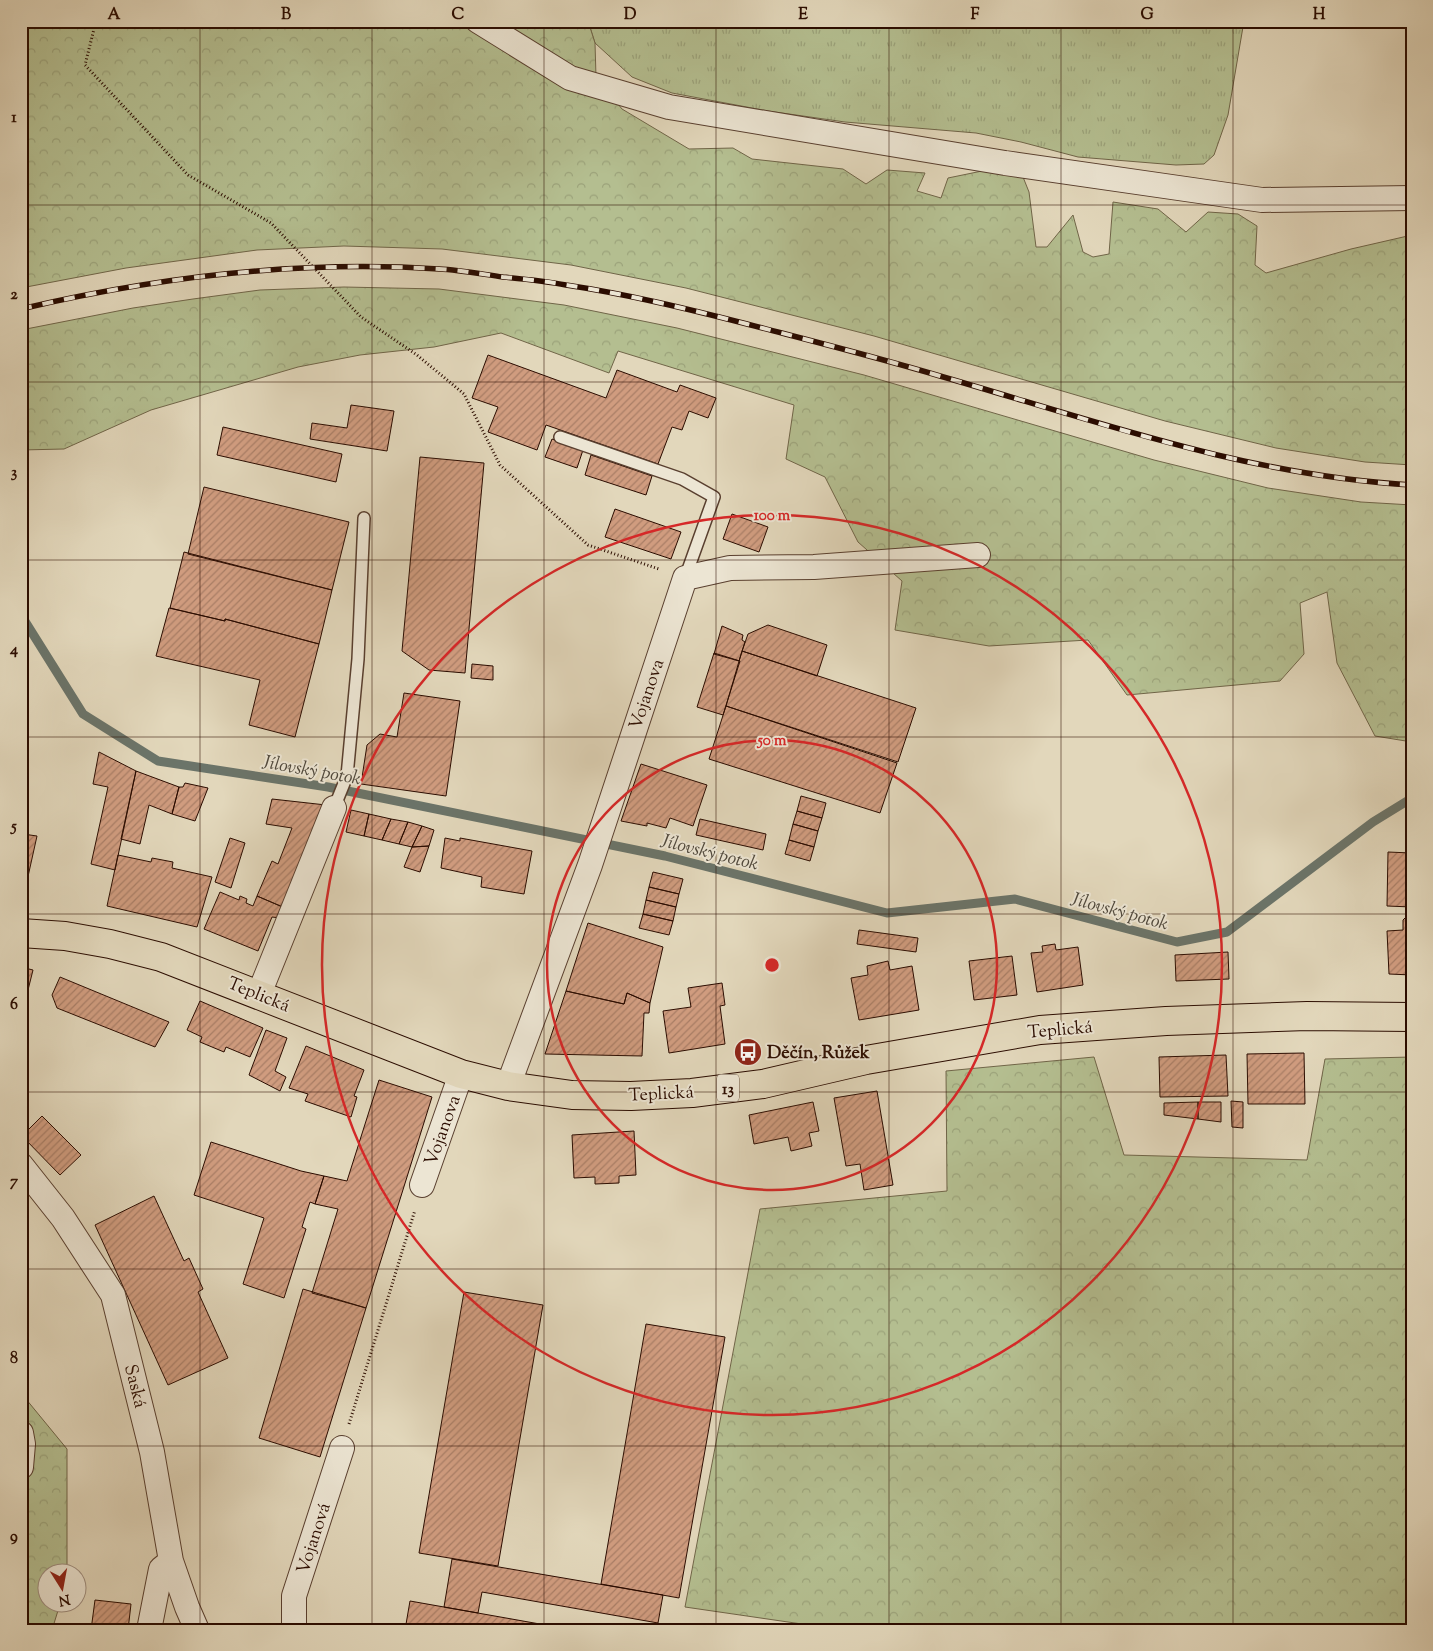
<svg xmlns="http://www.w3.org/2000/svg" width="1433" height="1651" font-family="'Sorts Mill Goudy',serif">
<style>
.grass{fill:url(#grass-tufts);stroke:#706548}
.forest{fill:url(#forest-crowns);stroke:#706548}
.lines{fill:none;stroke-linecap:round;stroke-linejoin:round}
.stream{stroke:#6b7469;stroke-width:9}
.building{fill:url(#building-hatch);stroke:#2b0c00}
.service-casing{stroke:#593f2f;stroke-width:14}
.minor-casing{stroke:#593f2f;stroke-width:26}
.primary-casing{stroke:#2b0c00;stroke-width:30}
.path{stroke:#2b0c00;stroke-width:3;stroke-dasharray:1 2.5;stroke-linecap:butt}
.service{stroke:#ece5d3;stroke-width:11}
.minor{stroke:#ece5d3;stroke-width:24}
.primary{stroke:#e2d7bb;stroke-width:28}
.rail-casing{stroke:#2b0c00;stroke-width:5.5}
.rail{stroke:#ece5d3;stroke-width:4;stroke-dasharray:11;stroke-linecap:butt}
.grid{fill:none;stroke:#2b0c00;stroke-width:1;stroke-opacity:0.55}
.ring{fill:none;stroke:#d62828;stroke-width:2.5}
.labels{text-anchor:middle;stroke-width:4;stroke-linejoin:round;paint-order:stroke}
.shield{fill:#ece5d3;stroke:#654d3f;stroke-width:1}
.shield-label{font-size:16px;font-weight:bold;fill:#2b0c00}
.street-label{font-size:18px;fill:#2b0c00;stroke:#ece5d3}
.poi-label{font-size:18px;font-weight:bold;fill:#2b0c00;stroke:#ece5d3;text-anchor:start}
.water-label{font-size:19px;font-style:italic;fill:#50493d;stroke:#ece5d3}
.centre{fill:#d62828;stroke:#ece5d3;stroke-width:2.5}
.ring-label{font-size:15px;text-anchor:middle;font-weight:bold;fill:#d62828;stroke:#ece5d3;stroke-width:4;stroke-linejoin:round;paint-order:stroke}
.neatline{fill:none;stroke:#2b0c00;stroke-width:2}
.grid-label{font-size:16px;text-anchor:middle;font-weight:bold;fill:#2b0c00}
</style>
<defs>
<pattern id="grass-tufts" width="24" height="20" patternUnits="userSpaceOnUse" patternTransform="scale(1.25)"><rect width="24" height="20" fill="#b4be90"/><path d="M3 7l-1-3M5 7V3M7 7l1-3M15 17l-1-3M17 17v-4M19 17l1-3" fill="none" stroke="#9ba27a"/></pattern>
<pattern id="forest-crowns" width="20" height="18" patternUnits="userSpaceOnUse" patternTransform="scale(1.25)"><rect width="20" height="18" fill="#b4be90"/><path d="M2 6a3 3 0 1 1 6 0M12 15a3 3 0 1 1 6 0" fill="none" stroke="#9ba27a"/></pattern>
<pattern id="building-hatch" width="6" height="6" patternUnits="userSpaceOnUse" patternTransform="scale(1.25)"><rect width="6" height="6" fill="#d09c7f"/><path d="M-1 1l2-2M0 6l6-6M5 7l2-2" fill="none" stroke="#a97e66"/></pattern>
</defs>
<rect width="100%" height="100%" fill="#e2d7bb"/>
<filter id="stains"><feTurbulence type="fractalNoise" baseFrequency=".004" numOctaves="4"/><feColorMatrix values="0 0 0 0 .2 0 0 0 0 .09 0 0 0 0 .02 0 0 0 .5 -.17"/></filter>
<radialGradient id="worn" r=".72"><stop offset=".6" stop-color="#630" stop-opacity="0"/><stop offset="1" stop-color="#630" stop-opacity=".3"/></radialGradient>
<!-- grass -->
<path class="grass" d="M588,21H1244L1228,115L1214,155L1204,164L1176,165L1078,157L1021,142L976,133L845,122L768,111L672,93L632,77L595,43Z"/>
<!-- forest -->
<path class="forest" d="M21,21H588L595,43L596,77L622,109L689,149L733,148L752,159L843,169L866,184L887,170L925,173L917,191L941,198L948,178L982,171L1023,177L1029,192L1036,247H1047L1073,215L1083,252L1093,257L1109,254L1113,202L1158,209L1186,232L1208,212L1238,214L1257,226L1255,265L1266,273L1351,249L1412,235V465L1365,462L1276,448L1165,421L874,336L686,288L571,265L442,249L344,246L257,250L126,268L21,288Z
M344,287L439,289L564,305L677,328L864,375L1154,460L1268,488L1361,502L1412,505V742L1375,736L1337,663L1327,592L1300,603L1304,654L1280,681L1127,695L1088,640L989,646L895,630L902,581L858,542L825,477L786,459L794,405L618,351L609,373L501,333L434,347L360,355L298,367L151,410L64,449L21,450V330L133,308L193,299L260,290Z
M1094,1057L1124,1155L1307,1160L1325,1059L1412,1057V1630H843L685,1607L760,1209L947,1191L946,1071Z
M21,1393L67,1449V1573L48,1574V1604H60L52,1630H21Z"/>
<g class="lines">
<!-- stream -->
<path class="stream" d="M21,615L83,714L158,761L328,787L665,856L887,913L1015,899L1177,942L1227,932L1373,822L1412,798"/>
</g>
<!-- building -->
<path class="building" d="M488,355L606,398L617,370L677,392L680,385L716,398L708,418L689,411L682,430L672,427L658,464L546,425L537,450L488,432L498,407L472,398Z
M351,405L394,411L387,451L310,439L312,423L347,428Z
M223,427L342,454L336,482L217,455Z
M552,439L583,450L577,468L545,457Z
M591,455L652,476L646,495L585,475Z
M420,457L484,463L465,673L429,670L402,651Z
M204,487L349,522L332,590L188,554Z
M615,509L681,532L671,559L605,537Z
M732,514L768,527L759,552L723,539Z
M184,552L332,590L319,644L225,619V621L170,608Z
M169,608L225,621V619L319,644L295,737L249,725L260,680L156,656Z
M768,625L827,645L817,676L742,651L748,634Z
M722,626L743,635L742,640L745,642L739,661L714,654Z
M742,651L916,708L898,762L726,706Z
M714,653L740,661L723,715L697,707Z
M472,664L493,666V680L471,678Z
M404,693L460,701L446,796L361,784L367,745L380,734L397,737Z
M726,706L897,763L880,813L709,759Z
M99,752L136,771L115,870L91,864L108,787L93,784Z
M641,764L707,785L693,826L670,818L666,828L647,823V826L621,821Z
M136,771L179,787L172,814L149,805L140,844L121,839Z
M185,783L208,788L195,821L172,814L179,787H183Z
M801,796L826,803L822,818L797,811Z
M272,799L326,805L285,908L257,896L272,861L278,864L292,828L266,824Z
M351,810L369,814L364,836L346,832Z
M797,811L822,818L818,831L793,824Z
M369,814L391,819L382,840L364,836Z
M391,819L408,822L399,844L382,840Z
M700,819L766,834L763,850L696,835Z
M408,822L422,826L412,847L399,844Z
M793,824L818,831L814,847L789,840Z
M422,826L434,830L429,846L412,847Z
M21,832H23V834L37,836L25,890H21Z
M230,838L245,843L231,888L215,882Z
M445,838L460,841V838L532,851L524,894L481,887L482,877L441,868Z
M789,840L814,847L810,861L785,854Z
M429,846L420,872L404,867L412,847Z
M1388,852L1411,853L1412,907L1387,906Z
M118,855L151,862L152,858L173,862L172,868L212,877L197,927L107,906Z
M653,872L683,879L679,894L649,887Z
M649,887L679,894L676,907L646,900Z
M220,892L239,900L240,896L247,899L246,903L253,906L257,896L285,908L280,918L272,917L258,951L204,929Z
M646,900L676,907L673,921L643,914Z
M643,914L673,921L669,935L639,928Z
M1407,916H1412V975L1389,974L1387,931L1403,930V920Z
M588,923L663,947L650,1003L627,993L624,1004L566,991Z
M859,930L918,938L916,952L857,944Z
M1055,944L1056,950L1078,947L1083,985L1037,992L1031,953L1043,952L1042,946Z
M1228,952L1229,979L1176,981L1175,955Z
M1012,956L1017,995L974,1000L969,961Z
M888,961L890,970L912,966L919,1010L859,1020L851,978L868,975L867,966Z
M21,967L33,970L21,1018Z
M60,977L169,1022L155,1047L57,1008L52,995Z
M722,983L725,1005L720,1006L725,1044L669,1053L663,1011L691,1007L688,988Z
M566,991L624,1004L627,993L650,1003L649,1013H644L642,1056L545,1054Z
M200,1001L263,1028L250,1057L226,1047L224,1052L200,1042L202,1037L187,1030Z
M266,1030L287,1038L275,1071L286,1077L280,1091L249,1075Z
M306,1046L364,1070L354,1096L357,1097L351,1117L305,1101L308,1094L289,1088Z
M1304,1053L1305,1104H1248L1247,1054Z
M1226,1055L1228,1096L1160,1097L1159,1057Z
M379,1080L432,1097L366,1308L312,1293L338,1209L315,1204L324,1176L347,1181Z
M877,1091L893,1185L864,1190L860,1164L846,1166L834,1098Z
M1231,1101L1243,1102V1128L1232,1127Z
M813,1102L819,1131L809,1133L812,1146L791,1151L788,1137L754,1144L749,1115Z
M1198,1102H1221V1122L1198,1119Z
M1198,1102V1119L1164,1115V1103Z
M42,1116L81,1155L60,1175L22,1136Z
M634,1131L636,1175L619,1176V1183L595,1184V1177L574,1178L572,1135Z
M211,1142L301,1171L324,1176L315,1204L310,1202L302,1227L306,1229L284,1298L243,1284L264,1218L194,1195Z
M154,1196L184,1261L189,1258L203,1289L198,1292L228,1358L168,1385L95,1225Z
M303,1289L366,1308L320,1457L259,1438Z
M464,1292L543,1305L498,1566L419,1553Z
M646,1324L725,1337L679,1598L601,1584Z
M452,1559L663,1595L658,1623L482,1592L478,1613L444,1607Z
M95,1600L131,1604L128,1630H91Z
M410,1601L568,1629V1630H405Z"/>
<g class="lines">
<defs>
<path id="service" d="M560,437L682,479L714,497L685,578
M334,808L347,776L358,659L364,518"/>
<path id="minor" d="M478,21L570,78L669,107L1005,163L1262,200L1412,198
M259,994L334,808
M508,1086L590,865L685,578L730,568L814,567L978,555
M21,1165L63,1218L113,1295L152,1452L171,1561L187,1607L197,1630
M422,1185L461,1074
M21,1433L23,1444L21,1467
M149,1630L161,1569L171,1561
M294,1630V1596L342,1448"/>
<path id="primary" d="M21,933L65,936L110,944L161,957L461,1074L508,1086L572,1095L631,1096L692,1093L763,1084L866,1060L1040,1030L1166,1021L1307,1016L1412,1017"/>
</defs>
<!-- service casing -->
<use href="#service" class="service-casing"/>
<!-- minor casing -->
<use href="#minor" class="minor-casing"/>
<!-- primary casing -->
<use href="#primary" class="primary-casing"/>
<!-- path -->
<path class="path" d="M96,21L85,65L188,175L271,223L361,317L417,355L464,394L500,465L588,545L659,569
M349,1424L415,1210"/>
<!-- service -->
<use href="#service" class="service"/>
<!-- minor -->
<use href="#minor" class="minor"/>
<!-- primary -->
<use href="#primary" class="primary"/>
<defs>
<path id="rail" d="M21,309C157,277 299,260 439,269C460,270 481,274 503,277C524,279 545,281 566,285C627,294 688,309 747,324C812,341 876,357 940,376C1096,421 1249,476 1412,485"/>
</defs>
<!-- rail casing -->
<use href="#rail" class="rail-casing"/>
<!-- rail -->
<use href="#rail" class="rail"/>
</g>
<!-- grid -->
<path class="grid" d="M200,21V1630M372,21V1630M544,21V1630M716,21V1630M889,21V1630M1061,21V1630M1233,21V1630M21,205H1412M21,382H1412M21,560H1412M21,737H1412M21,914H1412M21,1092H1412M21,1269H1412M21,1446H1412"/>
<!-- distance rings -->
<g class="ring">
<circle cx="772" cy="965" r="225"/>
<circle cx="772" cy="965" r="450"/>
</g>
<!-- icons -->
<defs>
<symbol id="bus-disc" viewBox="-11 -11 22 22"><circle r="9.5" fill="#8f2418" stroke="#ece5d3"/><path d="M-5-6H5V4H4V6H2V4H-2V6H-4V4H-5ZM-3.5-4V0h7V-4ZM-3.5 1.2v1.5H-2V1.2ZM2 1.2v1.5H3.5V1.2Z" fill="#fff"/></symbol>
</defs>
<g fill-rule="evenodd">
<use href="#bus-disc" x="732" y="1036" width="32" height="32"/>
</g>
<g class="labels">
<!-- shield labels -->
<rect class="shield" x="717" y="1074.5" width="22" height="27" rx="4"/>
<g class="shield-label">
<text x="728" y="1094">13</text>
</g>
<!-- street labels -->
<g class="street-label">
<text transform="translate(646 694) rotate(-71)" y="6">Vojanova</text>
<text transform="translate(259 994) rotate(22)" y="6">Teplická</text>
<text transform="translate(1060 1029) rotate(-5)" y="6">Teplická</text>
<text transform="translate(661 1093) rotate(-3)" y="6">Teplická</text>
<text transform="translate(442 1130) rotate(-70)" y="6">Vojanova</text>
<text transform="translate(136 1386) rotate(76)" y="6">Saská</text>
<text transform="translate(313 1538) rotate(-72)" y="6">Vojanová</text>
</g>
<!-- poi labels -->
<g class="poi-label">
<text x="767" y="1058">Děčín, Růžek</text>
</g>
<!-- water labels -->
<g class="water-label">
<text transform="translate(312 769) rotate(10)" y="7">Jílovský potok</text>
<text transform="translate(710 851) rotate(14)" y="7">Jílovský potok</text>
<text transform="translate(1120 910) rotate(15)" y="7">Jílovský potok</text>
</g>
</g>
<circle cx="772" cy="965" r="8" class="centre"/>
<g class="ring-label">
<text x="772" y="520">100 m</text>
<text x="772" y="745">50 m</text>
</g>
<!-- margin -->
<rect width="1433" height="1651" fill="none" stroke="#e2d7bb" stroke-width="55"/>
<!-- north arrow -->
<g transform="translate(62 1588) rotate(169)"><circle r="24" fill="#ece5d3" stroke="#9f8e7f"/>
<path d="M0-4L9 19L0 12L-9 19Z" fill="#8f2418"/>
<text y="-8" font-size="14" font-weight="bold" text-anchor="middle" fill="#2b0c00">N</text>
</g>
<rect x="28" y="28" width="1378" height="1596" class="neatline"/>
<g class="grid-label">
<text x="114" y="19">A</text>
<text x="286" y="19">B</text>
<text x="458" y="19">C</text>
<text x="630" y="19">D</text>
<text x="803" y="19">E</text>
<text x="975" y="19">F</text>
<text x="1147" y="19">G</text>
<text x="1319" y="19">H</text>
<text x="14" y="122">1</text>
<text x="14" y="299">2</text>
<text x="14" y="477">3</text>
<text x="14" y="654">4</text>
<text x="14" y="831">5</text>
<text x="14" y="1009">6</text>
<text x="14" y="1186">7</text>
<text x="14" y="1363">8</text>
<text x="14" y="1541">9</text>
</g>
<rect width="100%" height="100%" filter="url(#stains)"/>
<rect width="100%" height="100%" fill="url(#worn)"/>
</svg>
